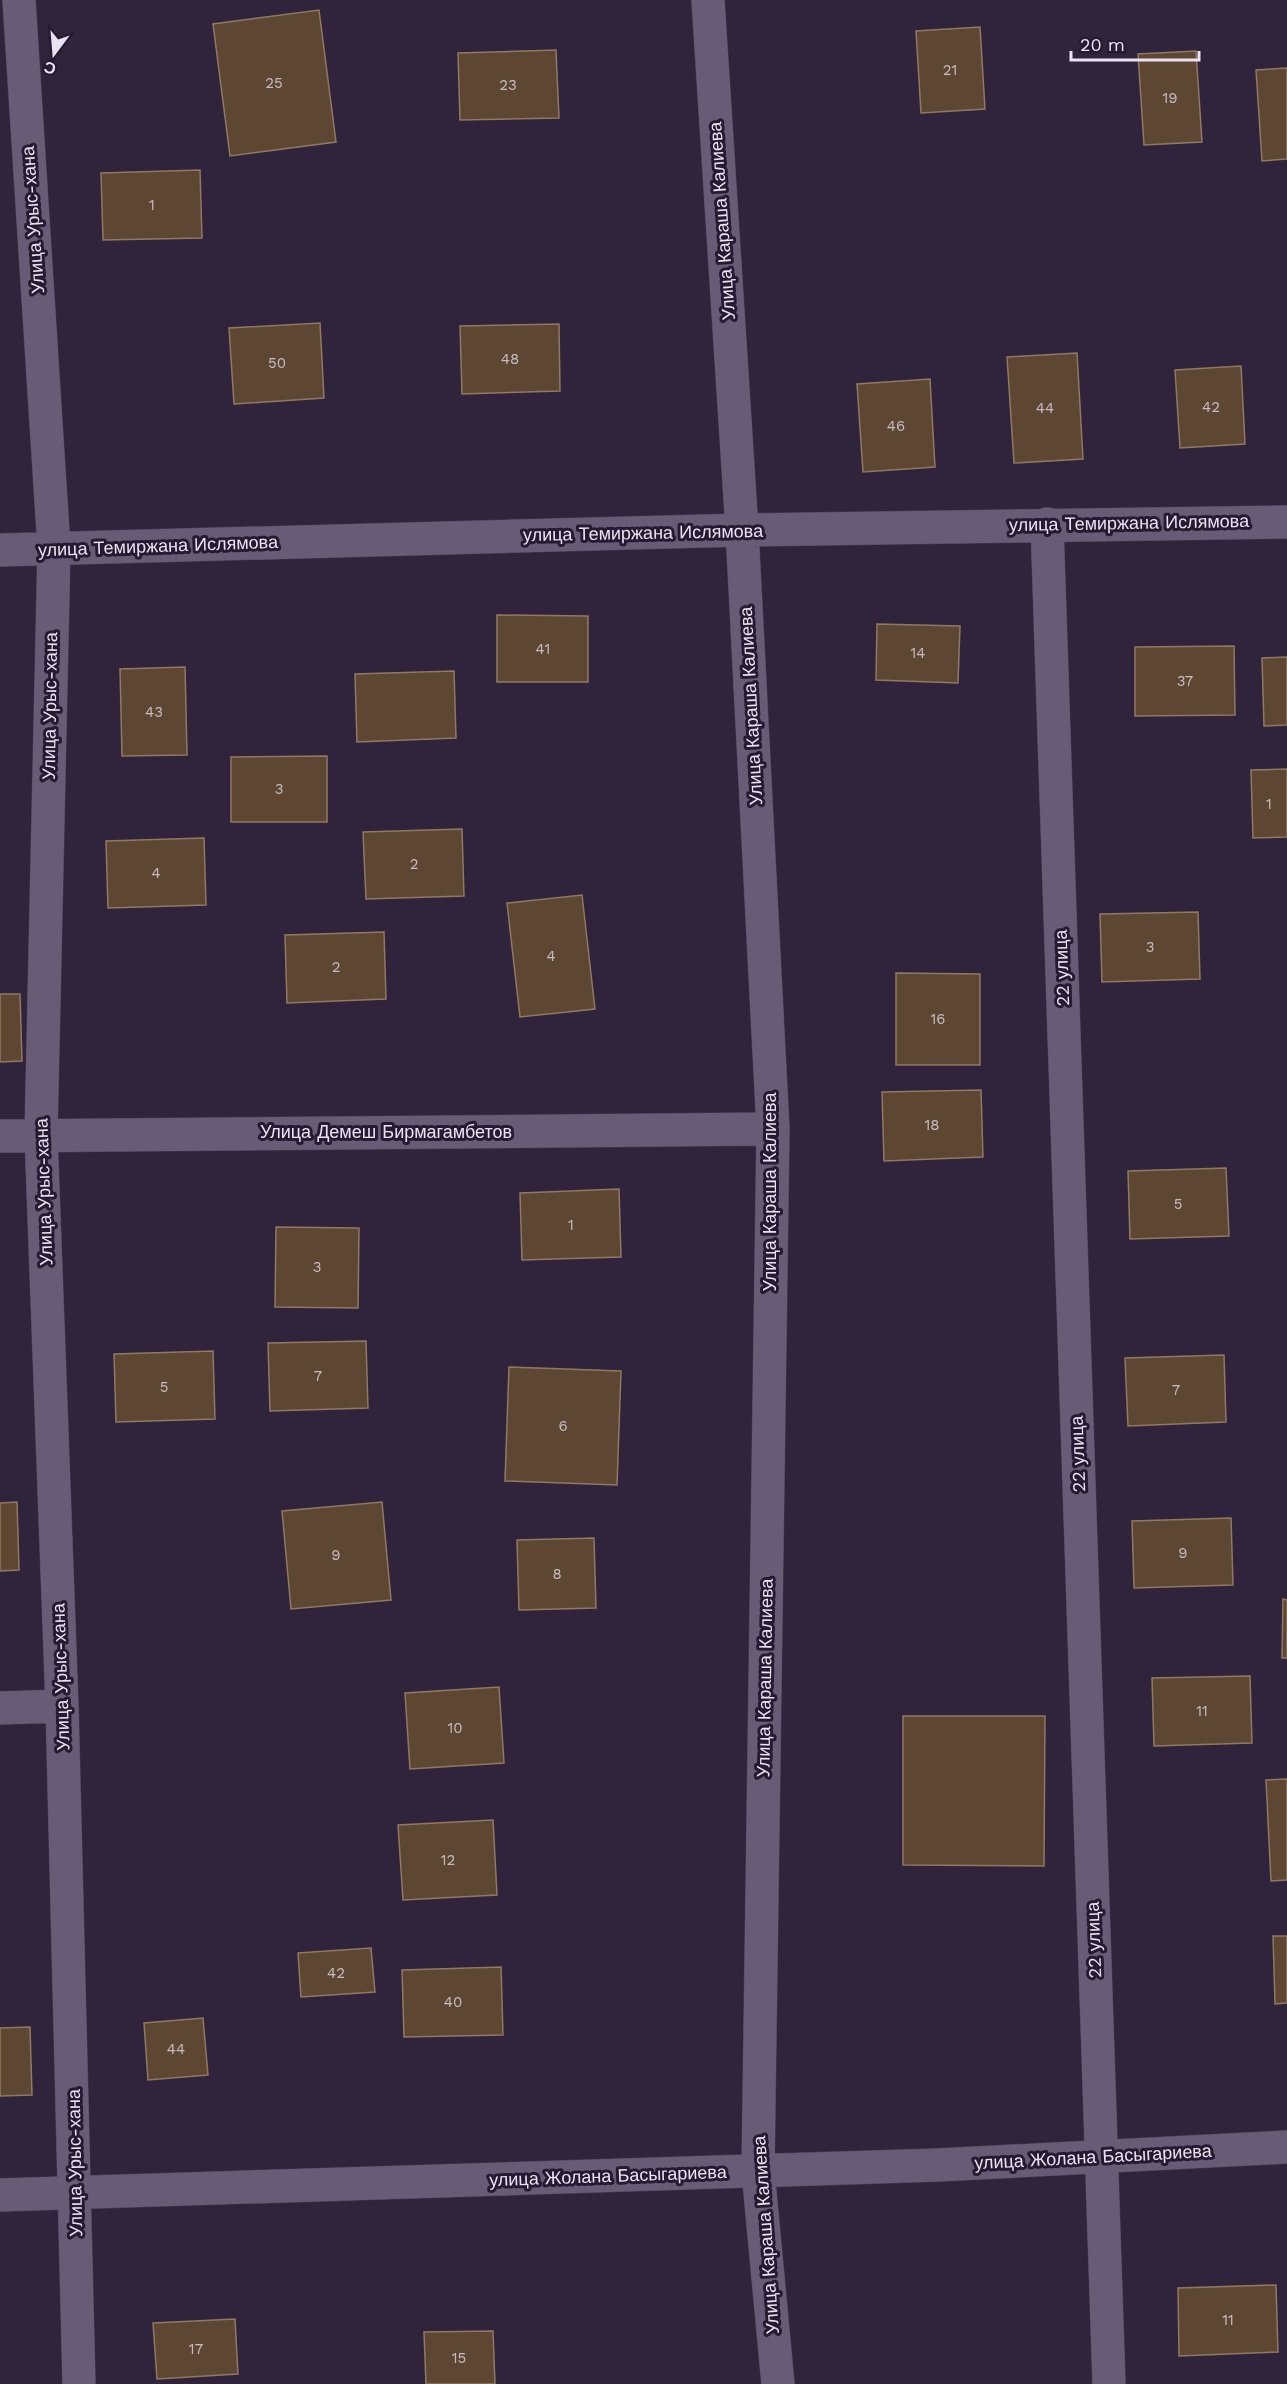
<svg xmlns="http://www.w3.org/2000/svg" width="1287" height="2384" font-family="'Work Sans',sans-serif">
<style>
.building{fill:#5e4732;stroke:#917862;stroke-width:1.5}
.lines{fill:none;stroke-linecap:round;stroke-linejoin:round}
.minor-casing{stroke:#493f54;stroke-width:34}
.minor{stroke:#685b76;stroke-width:33}
.labels{text-anchor:middle;stroke-width:6;stroke-linejoin:round;paint-order:stroke}
.number-label{font-size:15px;fill:#c6bbc2}
.street-label{font-size:18px;fill:#e9e2f2;stroke:#251a31}
</style>
<rect width="100%" height="100%" fill="#2f243b"/>
<!-- building -->
<path class="building" d="M319,10L336,142L230,156L213,24Z
M980,27L985,109L921,113L916,31Z
M556,50L559,118L460,120L458,53Z
M1196,51L1202,142L1144,145L1138,54Z
M1287,68V159L1262,161L1256,70Z
M200,170L202,238L103,240L101,173Z
M320,323L324,398L234,404L229,328Z
M559,324L560,391L462,394L460,326Z
M1077,353L1083,459L1014,463L1007,357Z
M1241,366L1245,444L1180,448L1175,370Z
M930,379L935,467L863,472L857,384Z
M497,615L588,616V682H497Z
M877,624L960,626L958,683L876,680Z
M1234,646L1235,715L1135,716V647Z
M1287,657V725L1264,726L1262,658Z
M185,667L187,755L122,756L120,669Z
M454,671L456,738L357,742L355,674Z
M327,756V822H231V757Z
M1287,769V837L1253,838L1251,770Z
M462,829L464,896L366,899L363,832Z
M204,838L206,905L108,908L106,841Z
M582,895L595,1009L520,1017L507,903Z
M1198,912L1200,979L1102,982L1100,914Z
M384,932L386,999L287,1003L285,935Z
M896,973L980,974V1065H896Z
M0,994H20L22,1061L0,1062Z
M981,1090L983,1157L884,1161L882,1092Z
M1226,1168L1229,1236L1130,1239L1128,1171Z
M619,1189L621,1257L522,1260L520,1193Z
M276,1227L359,1228L358,1308L275,1307Z
M366,1341L368,1408L270,1411L268,1343Z
M213,1351L215,1419L116,1422L114,1354Z
M1224,1355L1226,1422L1128,1426L1125,1358Z
M509,1367L621,1371L617,1485L505,1481Z
M17,1502L19,1570L0,1571V1503Z
M382,1502L391,1600L291,1609L282,1511Z
M1231,1518L1233,1585L1134,1588L1132,1521Z
M594,1538L596,1608L519,1610L517,1540Z
M1283,1599L1287,1600V1658H1282Z
M1250,1676L1252,1743L1154,1746L1152,1678Z
M499,1687L504,1763L410,1769L405,1693Z
M903,1716H1045L1044,1866L903,1865Z
M1287,1779V1880L1271,1881L1266,1780Z
M493,1820L497,1895L403,1900L398,1825Z
M1273,1936H1287V2003L1275,2004Z
M371,1948L375,1992L301,1997L298,1953Z
M501,1967L503,2035L404,2037L402,1970Z
M203,2018L208,2075L148,2080L144,2023Z
M30,2027L32,2095L0,2096V2028Z
M1276,2285L1278,2352L1179,2356L1178,2288Z
M235,2319L238,2374L157,2379L153,2323Z
M493,2331L495,2384H426L424,2332Z"/>
<g class="lines">
<defs>
<path id="minor" d="M19,0L54,548L41,1135L62,1706L79,2384
M708,0L742,530L773,1129L758,2171L778,2384
M1047,524L1109,2384
M0,550L742,530L1287,522
M0,1136L773,1129
M0,1708L62,1706
M0,2195L938,2165L1287,2147"/>
</defs>
<!-- minor casing -->
<use href="#minor" class="minor-casing"/>
<!-- minor -->
<use href="#minor" class="minor"/>
</g>
<g class="labels">
<!-- number labels -->
<g class="number-label">
<text x="950" y="75">21</text>
<text x="274" y="88">25</text>
<text x="508" y="90">23</text>
<text x="1170" y="103">19</text>
<text x="152" y="210">1</text>
<text x="510" y="364">48</text>
<text x="277" y="368">50</text>
<text x="1211" y="412">42</text>
<text x="1045" y="413">44</text>
<text x="896" y="431">46</text>
<text x="543" y="654">41</text>
<text x="918" y="658">14</text>
<text x="1185" y="686">37</text>
<text x="154" y="717">43</text>
<text x="279" y="794">3</text>
<text x="1269" y="809">1</text>
<text x="414" y="869">2</text>
<text x="156" y="878">4</text>
<text x="1150" y="952">3</text>
<text x="551" y="961">4</text>
<text x="336" y="972">2</text>
<text x="938" y="1024">16</text>
<text x="932" y="1130">18</text>
<text x="1178" y="1209">5</text>
<text x="571" y="1230">1</text>
<text x="317" y="1272">3</text>
<text x="318" y="1381">7</text>
<text x="164" y="1392">5</text>
<text x="1176" y="1395">7</text>
<text x="563" y="1431">6</text>
<text x="1183" y="1558">9</text>
<text x="336" y="1560">9</text>
<text x="557" y="1579">8</text>
<text x="1202" y="1716">11</text>
<text x="455" y="1733">10</text>
<text x="448" y="1865">12</text>
<text x="336" y="1978">42</text>
<text x="453" y="2007">40</text>
<text x="176" y="2054">44</text>
<text x="1228" y="2325">11</text>
<text x="196" y="2354">17</text>
<text x="459" y="2363">15</text>
</g>
<!-- street labels -->
<g class="street-label">
<text transform="translate(33 220) rotate(-94)" y="6">Улица Урыс-хана</text>
<text transform="translate(722 221) rotate(-94)" y="6">Улица Караша Калиева</text>
<text transform="translate(1129 523) rotate(-1)" y="6">улица Темиржана Ислямова</text>
<text transform="translate(643 533) rotate(-1)" y="6">улица Темиржана Ислямова</text>
<text transform="translate(158 546) rotate(-2)" y="6">улица Темиржана Ислямова</text>
<text transform="translate(50 706) rotate(-89)" y="6">Улица Урыс-хана</text>
<text transform="translate(751 706) rotate(-93)" y="6">Улица Караша Калиева</text>
<text transform="translate(1062 968) rotate(-92)" y="6">22 улица</text>
<text x="386" y="1138">Улица Демеш Бирмагамбетов</text>
<text transform="translate(44 1192) rotate(-92)" y="6">Улица Урыс-хана</text>
<text transform="translate(770 1192) rotate(-90)" y="6">Улица Караша Калиева</text>
<text transform="translate(1078 1454) rotate(-92)" y="6">22 улица</text>
<text transform="translate(61 1677) rotate(-92)" y="6">Улица Урыс-хана</text>
<text transform="translate(765 1678) rotate(-89)" y="6">Улица Караша Калиева</text>
<text transform="translate(1094 1940) rotate(-92)" y="6">22 улица</text>
<text transform="translate(1093 2157) rotate(-3)" y="6">улица Жолана Басыгариева</text>
<text transform="translate(75 2163) rotate(-91)" y="6">Улица Урыс-хана</text>
<text transform="translate(608 2176) rotate(-2)" y="6">улица Жолана Басыгариева</text>
<text transform="translate(766 2235) rotate(-94)" y="6">Улица Караша Калиева</text>
</g>
</g>
<!-- north arrow -->
<g transform="translate(54 54) rotate(196)" stroke="#251a31" stroke-width="4.5" paint-order="stroke">
<path d="M0-4.5L10 22L0 15L-10 22Z" fill="#e9e2f2"/>
<text y="-9" font-size="16" font-weight="bold" text-anchor="middle" fill="#e9e2f2">С</text>
</g>
<!-- scale -->
<path d="M1071 51v9h128v-9" fill="none" stroke="#e9e2f2" stroke-width="3"/>
<text x="1080" y="51" font-size="18" fill="#e9e2f2" stroke="#251a31" stroke-width="4.5" paint-order="stroke">20 m</text>
</svg>
